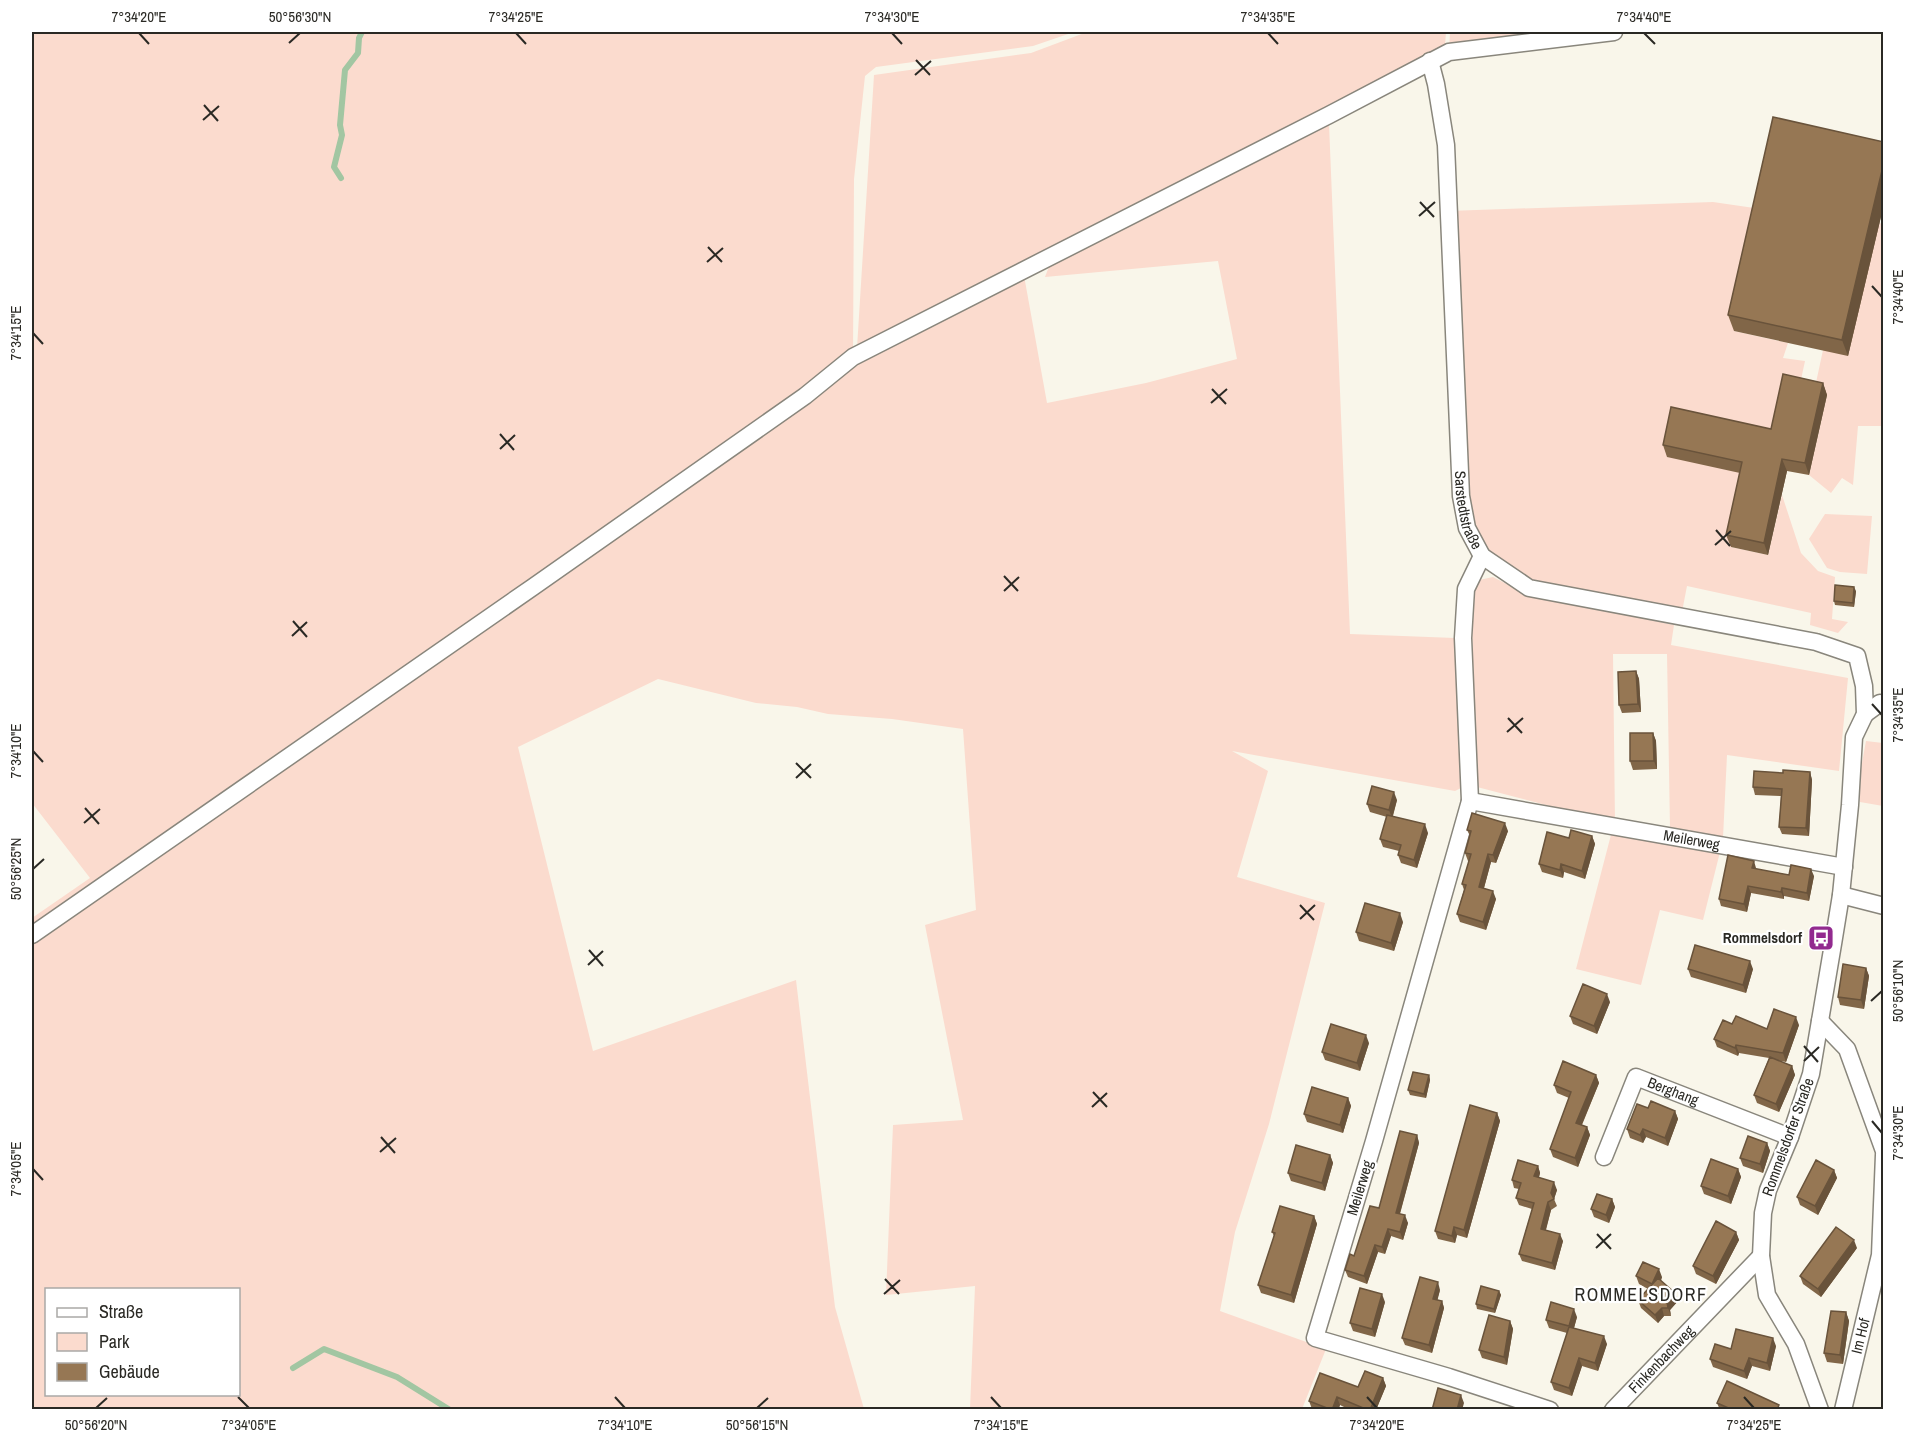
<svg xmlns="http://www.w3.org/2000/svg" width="1915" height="1441" font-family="'Archivo Narrow',sans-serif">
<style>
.green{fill:#fbdbce;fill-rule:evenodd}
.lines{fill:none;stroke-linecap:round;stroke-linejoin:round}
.stream{stroke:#a2c6a2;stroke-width:6}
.minor-casing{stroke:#89867c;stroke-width:19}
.minor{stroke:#fff;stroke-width:16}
.wall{fill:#816648}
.shaded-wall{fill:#69533b}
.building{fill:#967754;stroke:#69533b;stroke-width:1.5}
.ticks{fill:none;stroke:#2a2924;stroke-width:2}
.labels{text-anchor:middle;stroke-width:4.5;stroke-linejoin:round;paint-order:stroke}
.street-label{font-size:15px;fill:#2a2924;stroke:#fff}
.poi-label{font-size:15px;font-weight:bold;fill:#2a2924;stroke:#fff;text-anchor:end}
.quarter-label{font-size:18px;letter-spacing:1.5px;fill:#2a2924;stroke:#fff}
.neatline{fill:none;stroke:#2a2924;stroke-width:2}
.ticks-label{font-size:15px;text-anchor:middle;fill:#2a2924}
</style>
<rect width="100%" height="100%" fill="#f9f6ea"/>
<!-- green -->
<path class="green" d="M32,32H1074L1033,46L876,67L865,76L854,179L853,357L1023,270L1047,403L1146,383L1237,359L1218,261L1045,277L1050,264L1329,124L1350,634L1455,638L1465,786L1455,791L1232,751L1268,771L1237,877L1325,903L1269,1124L1235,1232L1220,1311L1326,1349L1302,1409H970L975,1286L886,1295L893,1125L963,1120L925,925L976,910L963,729L892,719L828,714L797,707L756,703L658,679L518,747L593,1051L796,980L835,1307L864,1409H32V918L90,878L32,803ZM46,1290H238V1394H46Z
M1087,32H1446L1445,46L1320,112L857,348L874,75L1031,53Z
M1450,32H1614L1449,52Z
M1713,202L1761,209L1734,331L1788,343L1783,358L1805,361L1799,389L1776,441L1747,474L1731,547L1768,555L1782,495L1801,553L1818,571L1835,577L1832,619L1848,622L1838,633L1810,625L1811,613L1687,586L1681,617L1529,588L1482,556L1467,528L1448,211Z
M1879,223L1883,224L1884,407L1882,426H1858L1853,485L1842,478L1831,493L1809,475L1827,395L1814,392L1823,350Z
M1825,514L1872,516L1867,574L1840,572L1827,568L1809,539Z
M1493,577L1526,594L1674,625L1671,645L1848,678L1839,771L1727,755L1723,838L1670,828L1667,654H1613L1615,823L1477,787L1471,597L1479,580Z
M1866,741L1883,743V806L1860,802V774Z
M1612,831L1720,852L1703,920L1660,910L1641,985L1576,969Z"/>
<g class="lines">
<!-- stream -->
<path class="stream" d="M341,178L334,167L342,135L340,125L345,70L358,53L359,38L362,32
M293,1368L324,1349L397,1377L450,1410"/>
<defs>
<g id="minor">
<path id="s1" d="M1430,61L1436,84L1446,145L1461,496L1467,528L1482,556L1529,588L1816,642L1857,656L1864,686L1865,714L1854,737L1850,805L1841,895L1833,944L1811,1074L1790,1137L1768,1190L1763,1213L1761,1256L1767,1295L1796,1344L1820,1410"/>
<path d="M1482,556L1466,589L1463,638L1470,801L1374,1141L1315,1338L1449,1377L1550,1410"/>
<path d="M1865,714L1880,703L1884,704"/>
<path id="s2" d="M1470,801L1844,867"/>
<path d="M1841,895L1884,906"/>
<path d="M32,935L533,587L805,396L853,357L1329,115L1449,52L1614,32"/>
<path d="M1820,1021L1847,1049L1884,1151"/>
<path id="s3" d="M1604,1157L1636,1077L1790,1137"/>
<path id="s4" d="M1613,1410L1761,1256"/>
<path id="s5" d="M1843,1410L1880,1255L1884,1155"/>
</g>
</defs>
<!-- minor casing -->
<use href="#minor" class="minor-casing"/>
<!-- minor -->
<use href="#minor" class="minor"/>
</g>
<!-- wall -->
<path class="wall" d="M1884,142V204L1848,356L1734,331L1728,315Z
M1823,383L1827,395L1809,475L1787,471L1768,555L1731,547L1726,535L1740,473L1667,457L1663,445L1771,429Z
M1856,591L1854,607L1835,605L1834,601Z
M1636,671L1639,679L1641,712L1622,713L1619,705Z
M1653,733L1656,741L1657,769L1633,770L1630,761Z
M1810,772L1812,780L1809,836L1782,834L1779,827L1781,796L1755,795L1753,787L1783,773Z
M1397,800L1393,816L1428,833L1417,868L1401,863L1398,855L1399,851L1383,847L1380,839L1387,817L1370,812L1367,804Z
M1467,830L1508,831L1496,863L1491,862L1484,888L1496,899L1486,930L1460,922L1457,914L1464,890L1462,884L1469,861H1468L1465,853L1470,836Z
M1592,836L1595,844L1585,879L1564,872L1563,878L1542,872L1539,864L1569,838Z
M1756,869L1789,875L1814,876L1809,901L1784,896V899L1751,893L1747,912L1721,906L1719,899Z
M1403,922L1394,951L1359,941L1356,932Z
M1866,968L1869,976L1864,1009L1840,1005L1838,997Z
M1688,969H1753L1746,993L1691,977Z
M1610,1002L1597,1034L1573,1024L1570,1016Z
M1732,1024L1767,1029L1799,1025L1786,1062L1776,1060L1792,1066L1795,1075L1779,1112L1757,1103L1754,1095L1769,1058L1739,1053L1738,1056L1717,1047L1714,1039Z
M1369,1043L1360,1071L1325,1060L1322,1052Z
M1429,1075L1430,1080L1426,1098L1410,1095L1408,1090Z
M1596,1075L1599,1083L1582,1125L1587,1127L1590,1135L1578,1167L1553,1157L1550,1149L1569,1098L1557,1093L1554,1085Z
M1348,1098L1351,1106L1343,1133L1307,1122L1304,1114Z
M1648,1108L1675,1111L1678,1119L1668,1146L1646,1137L1643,1143L1630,1138L1627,1129Z
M1497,1113L1500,1121L1467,1238L1457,1235L1455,1243L1438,1239L1435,1231Z
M1417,1135L1419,1143L1400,1214L1408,1223L1403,1240L1391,1236L1385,1254L1378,1252L1367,1284L1348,1277L1345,1270L1354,1256Z
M1767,1143L1770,1151L1763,1173L1743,1166L1740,1158Z
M1330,1155L1333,1163L1325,1191L1291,1181L1288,1173Z
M1538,1166L1540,1173L1539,1177L1557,1190L1554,1199L1557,1206L1551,1210L1546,1230L1563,1241L1555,1270L1522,1261L1519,1254L1532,1209L1519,1205L1516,1198L1519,1189L1514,1188L1512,1180Z
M1738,1169L1741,1177L1731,1204L1704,1194L1701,1186Z
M1834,1170L1837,1178L1818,1215L1800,1205L1797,1197Z
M1612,1199L1615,1207L1609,1223L1594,1217L1591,1209Z
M1314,1216L1317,1224L1294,1303L1261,1293L1258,1285L1274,1236L1272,1232Z
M1736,1232L1739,1240L1716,1284L1696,1274L1693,1266Z
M1857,1248L1821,1297L1803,1284L1800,1276Z
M1636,1276L1662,1277L1661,1281L1678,1301L1670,1310L1671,1316H1664L1658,1323L1641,1308L1638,1300L1648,1289L1639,1284Z
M1440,1290L1437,1300L1442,1301L1444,1308L1432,1353L1405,1345L1402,1338Z
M1499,1291L1501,1295L1495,1313L1477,1309L1476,1304Z
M1385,1302L1375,1337L1353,1331L1350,1323Z
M1846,1312L1849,1321L1843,1364L1827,1362L1824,1353Z
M1577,1317L1574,1328L1607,1344L1598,1371L1582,1366L1572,1396L1554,1390L1551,1382L1567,1333L1549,1328L1546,1320Z
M1510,1321L1513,1329L1507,1365L1482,1358L1479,1350Z
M1776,1346L1770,1371L1752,1366L1747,1379L1713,1367L1710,1359L1731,1349Z
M1383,1378L1386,1386L1376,1410H1350L1340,1405L1338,1410L1312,1409L1309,1401L1358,1387Z
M1717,1403L1781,1410H1720Z"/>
<!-- shaded-wall -->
<path class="shaded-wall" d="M1884,162V204L1848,356L1842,340Z
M1823,383L1827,395L1809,475L1805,463Z
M1782,459L1787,471L1768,555L1764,543Z
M1854,587L1856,591L1854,607L1853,603Z
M1636,671L1639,679L1641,712L1638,704Z
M1653,733L1656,741L1657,769L1654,761Z
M1810,772L1812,780L1809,836L1806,828Z
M1394,792L1397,800L1392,818L1389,810Z
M1505,823L1508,831L1496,863L1493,855Z
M1425,824L1428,833L1417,868L1414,860Z
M1592,836L1595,844L1585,879L1582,871Z
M1488,854L1491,862L1482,895L1479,887Z
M1754,861L1756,868L1755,876L1752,868Z
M1561,864L1564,872L1563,878L1560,870Z
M1811,869L1814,876L1809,901L1807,893Z
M1748,886L1751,893L1747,912L1744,904Z
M1782,888L1784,896V899L1781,892Z
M1493,891L1496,899L1486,930L1483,922Z
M1400,913L1403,922L1394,951L1391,943Z
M1750,961L1753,969L1746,993L1743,985Z
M1866,968L1869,976L1864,1009L1861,1000Z
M1607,994L1610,1002L1597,1034L1594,1026Z
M1796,1017L1799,1025L1786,1062L1783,1053Z
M1366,1035L1369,1043L1360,1071L1357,1063Z
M1736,1045L1739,1053L1738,1056L1735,1048Z
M1792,1066L1795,1075L1779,1112L1776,1104Z
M1429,1075L1430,1080L1426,1098L1424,1094Z
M1596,1075L1599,1083L1579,1131L1576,1123Z
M1348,1098L1351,1106L1343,1133L1340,1125Z
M1675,1111L1678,1119L1668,1146L1665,1138Z
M1497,1113L1500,1121L1467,1238L1464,1230Z
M1587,1127L1590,1135L1578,1167L1575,1158Z
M1643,1129L1646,1137L1643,1143L1640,1135Z
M1417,1135L1419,1143L1398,1220L1396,1213Z
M1767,1143L1770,1151L1763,1173L1760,1164Z
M1330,1155L1333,1163L1325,1191L1322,1183Z
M1538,1166L1540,1173L1537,1184L1534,1176Z
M1738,1169L1741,1177L1731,1204L1728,1196Z
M1834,1170L1837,1178L1818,1215L1815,1206Z
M1554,1182L1557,1190L1554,1199L1551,1193Z
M1612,1199L1615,1207L1609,1223L1606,1215Z
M1548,1202L1551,1210L1544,1236L1541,1229Z
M1405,1215L1408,1223L1403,1240L1400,1232Z
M1314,1216L1317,1224L1294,1303L1291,1295Z
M1454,1227L1457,1235L1455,1243L1452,1236Z
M1388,1229L1391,1236L1385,1254L1382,1247Z
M1736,1232L1739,1240L1716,1284L1713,1276Z
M1560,1234L1563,1241L1555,1270L1552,1263Z
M1854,1240L1857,1248L1821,1297L1818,1289Z
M1375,1245L1378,1252L1367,1284L1364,1276Z
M1659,1269L1662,1277L1655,1292L1652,1284Z
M1438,1282L1440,1290L1436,1306L1433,1299Z
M1499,1291L1501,1295L1495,1313L1494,1309Z
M1675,1293L1678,1301L1670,1310L1671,1316L1668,1308L1667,1302Z
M1382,1294L1385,1302L1375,1337L1372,1329Z
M1442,1301L1444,1308L1432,1353L1429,1345Z
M1662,1308L1664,1316L1658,1323L1655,1315Z
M1574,1309L1577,1317L1572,1335L1569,1326Z
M1846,1312L1849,1321L1843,1364L1840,1355Z
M1510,1321L1513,1329L1507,1365L1504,1357Z
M1604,1336L1607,1344L1598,1371L1595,1363Z
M1773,1338L1776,1346L1770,1371L1767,1363Z
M1579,1358L1582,1366L1572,1396L1569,1388Z
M1749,1358L1752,1366L1747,1379L1744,1371Z
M1383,1378L1386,1386L1376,1410H1370Z
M1461,1395L1464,1403L1462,1410H1457Z
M1337,1397L1340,1405L1338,1410H1332Z"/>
<!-- building -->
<path class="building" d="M1773,117L1884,142V162L1842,340L1728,315Z
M1783,374L1823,383L1805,463L1782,459L1764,543L1726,535L1742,462L1663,445L1671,407L1771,429Z
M1835,585L1854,587L1853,603L1834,601Z
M1636,671L1638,704L1619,705L1618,672Z
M1630,733H1653L1654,761H1630Z
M1783,770L1810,772L1806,828L1779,827L1782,789L1753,787L1754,771L1783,773Z
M1372,786L1394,792L1389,810L1367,804Z
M1472,813L1505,823L1493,855L1488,854L1479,887L1493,891L1483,922L1457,914L1466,885L1462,884L1471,854L1465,853L1471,831L1467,830Z
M1387,815L1425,824L1414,860L1398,855L1401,845L1380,839Z
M1571,830L1592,836L1582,871L1561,864L1560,870L1539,864L1547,832L1569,838Z
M1728,855L1754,861L1752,868L1789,875L1791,865L1811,869L1807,893L1782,888L1781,892L1748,886L1744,904L1719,899Z
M1365,903L1400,913L1391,943L1356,932Z
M1695,945L1750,961L1743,985L1688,969Z
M1843,964L1866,968L1861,1000L1838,997Z
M1583,984L1607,994L1594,1026L1570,1016Z
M1774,1009L1796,1017L1783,1053L1736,1045L1735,1048L1714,1039L1723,1020L1732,1024L1736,1016L1767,1029Z
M1331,1024L1366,1035L1357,1063L1322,1052Z
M1770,1057L1792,1066L1776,1104L1754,1095Z
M1563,1061L1596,1075L1576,1123L1587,1127L1575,1158L1550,1149L1571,1092L1554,1085Z
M1413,1072L1429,1075L1424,1094L1408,1090Z
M1312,1087L1348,1098L1340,1125L1304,1114Z
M1651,1101L1675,1111L1665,1138L1643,1129L1640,1135L1627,1129L1637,1104L1648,1108Z
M1470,1105L1497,1113L1464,1230L1454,1227L1452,1236L1435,1231Z
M1400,1131L1417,1135L1396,1213L1405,1215L1400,1232L1388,1229L1382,1247L1375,1245L1364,1276L1345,1270L1350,1254L1354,1256L1370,1206L1379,1208Z
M1748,1136L1767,1143L1760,1164L1740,1158Z
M1296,1145L1330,1155L1322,1183L1288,1173Z
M1711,1159L1738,1169L1728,1196L1701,1186Z
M1518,1160L1538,1166L1534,1176L1554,1182L1551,1193L1554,1199L1548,1202L1541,1229L1560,1234L1552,1263L1519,1254L1534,1203L1516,1198L1521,1183L1512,1180Z
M1816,1160L1834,1170L1815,1206L1797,1197Z
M1597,1194L1612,1199L1606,1215L1591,1209Z
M1280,1206L1314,1216L1291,1295L1258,1285L1275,1233L1272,1232Z
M1716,1221L1736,1232L1713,1276L1693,1266Z
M1836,1227L1854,1240L1818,1289L1800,1276Z
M1643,1262L1659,1269L1652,1284L1636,1276Z
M1420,1277L1438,1282L1433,1299L1442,1301L1429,1345L1402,1338Z
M1658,1278L1675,1293L1667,1302L1668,1308H1662L1655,1315L1638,1300Z
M1481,1286L1499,1291L1494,1309L1476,1304Z
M1360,1288L1382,1294L1372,1329L1350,1323Z
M1551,1302L1574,1309L1569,1326L1546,1320Z
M1831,1311L1846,1312L1840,1355L1824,1353Z
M1489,1315L1510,1321L1504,1357L1479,1350Z
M1569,1327L1604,1336L1595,1363L1579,1358L1569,1388L1551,1382Z
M1736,1329L1773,1338L1767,1363L1749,1358L1744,1371L1710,1359L1715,1344L1731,1349Z
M1365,1371L1383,1378L1370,1410H1368L1337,1397L1332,1410L1309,1401L1320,1373L1358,1387Z
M1727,1381L1779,1405L1777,1410H1733L1717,1403Z
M1438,1388L1461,1395L1457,1410H1432Z"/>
<!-- ticks -->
<path class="ticks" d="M139,33L149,44M516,33L526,44M892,33L902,44M1268,33L1278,44M1644,33L1655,44M289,43L300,33M916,60L930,75M915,75L931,61M204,105L218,121M203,120L219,106M1420,202L1434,217M1419,216L1435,202M708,247L722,262M707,262L723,248M1872,286L1882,297M33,333L43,344M1212,389L1226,404M1211,403L1227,389M500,434L514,450M500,449L515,435M1716,530L1730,546M1715,545L1731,531M1004,576L1018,591M1004,591L1019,577M293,621L307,637M292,636L307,622M1872,704L1882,715M1508,718L1522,733M1507,732L1523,718M33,751L43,762M796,763L811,778M796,778L811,764M85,808L99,824M84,823L100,809M33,869L44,859M1300,905L1314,920M1300,919L1315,905M589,950L603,966M588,965L603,951M1871,1001L1882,991M1804,1046L1818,1062M1804,1061L1819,1047M1093,1092L1107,1107M1092,1107L1107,1093M1872,1121L1882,1133M381,1137L395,1153M380,1152L396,1138M33,1169L43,1180M1597,1234L1611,1249M1596,1248L1611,1234M885,1279L899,1294M884,1294L900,1280M238,1397L249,1408M615,1397L625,1408M991,1397L1001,1408M1367,1397L1377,1408M1744,1397L1754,1408M96,1408L107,1398M757,1408L768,1398"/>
<!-- icons -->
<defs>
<symbol id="bus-square" viewBox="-11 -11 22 22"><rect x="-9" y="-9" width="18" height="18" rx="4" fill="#922a8f" stroke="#fff"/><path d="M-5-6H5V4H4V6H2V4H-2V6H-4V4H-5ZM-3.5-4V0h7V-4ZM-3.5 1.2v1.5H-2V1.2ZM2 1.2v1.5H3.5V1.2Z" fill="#fff"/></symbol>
</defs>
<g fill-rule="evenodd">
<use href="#bus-square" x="1806" y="923" width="30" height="30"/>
</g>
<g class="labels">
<!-- street labels -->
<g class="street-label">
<text dy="5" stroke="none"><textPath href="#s1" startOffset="452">Sarstedtstraße</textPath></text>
<text dy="5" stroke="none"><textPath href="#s2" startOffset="225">Meilerweg</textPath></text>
<text dy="5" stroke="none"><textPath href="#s3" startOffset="126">Berghang</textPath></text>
<text transform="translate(1788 1137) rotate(-70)" y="5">Rommelsdorfer Straße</text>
<text transform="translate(1360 1188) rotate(-73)" y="5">Meilerweg</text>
<text dy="5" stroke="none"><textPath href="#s5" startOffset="76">Im Hof</textPath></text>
<text dy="5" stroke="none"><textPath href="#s4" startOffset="70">Finkenbachweg</textPath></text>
</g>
<!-- poi labels -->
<g class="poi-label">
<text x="1802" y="943">Rommelsdorf</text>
</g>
<!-- quarter labels -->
<g class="quarter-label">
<text x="1641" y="1301">ROMMELSDORF</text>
</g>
</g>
<!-- border -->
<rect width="1915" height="1441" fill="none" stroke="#ffffff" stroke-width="66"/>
<!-- legend -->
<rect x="45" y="1288" width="195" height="108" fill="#ffffff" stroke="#aaa9a7" stroke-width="1.5"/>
<rect x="57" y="1308" width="30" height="9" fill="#ffffff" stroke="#aaa9a7" stroke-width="1.5"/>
<text x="99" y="1318" font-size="18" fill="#2a2924">Straße</text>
<rect x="57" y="1333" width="30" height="18" fill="#fbdbce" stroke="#aaa9a7" stroke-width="1.5"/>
<text x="99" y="1348" font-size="18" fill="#2a2924">Park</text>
<rect x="57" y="1363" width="30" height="18" fill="#967754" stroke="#aaa9a7" stroke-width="1.5"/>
<text x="99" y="1378" font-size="18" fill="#2a2924">Gebäude</text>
<rect x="33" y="33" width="1849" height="1375" class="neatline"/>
<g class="ticks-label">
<text x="139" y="22">7°34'20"E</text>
<text x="300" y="22">50°56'30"N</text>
<text x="516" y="22">7°34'25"E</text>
<text x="892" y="22">7°34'30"E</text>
<text x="1268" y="22">7°34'35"E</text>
<text x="1644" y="22">7°34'40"E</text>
<text transform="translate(1898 297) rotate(-90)" y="5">7°34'40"E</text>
<text transform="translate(16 333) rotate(-90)" y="5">7°34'15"E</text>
<text transform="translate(1898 715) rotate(-90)" y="5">7°34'35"E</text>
<text transform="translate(16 751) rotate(-90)" y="5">7°34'10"E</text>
<text transform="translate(16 869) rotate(-90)" y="5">50°56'25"N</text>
<text transform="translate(1898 991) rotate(-90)" y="5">50°56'10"N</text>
<text transform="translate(1898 1133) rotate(-90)" y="5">7°34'30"E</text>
<text transform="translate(16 1169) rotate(-90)" y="5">7°34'05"E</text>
<text x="96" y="1430">50°56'20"N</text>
<text x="249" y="1430">7°34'05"E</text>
<text x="625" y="1430">7°34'10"E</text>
<text x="757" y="1430">50°56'15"N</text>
<text x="1001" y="1430">7°34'15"E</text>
<text x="1377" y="1430">7°34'20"E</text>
<text x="1754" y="1430">7°34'25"E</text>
</g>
</svg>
